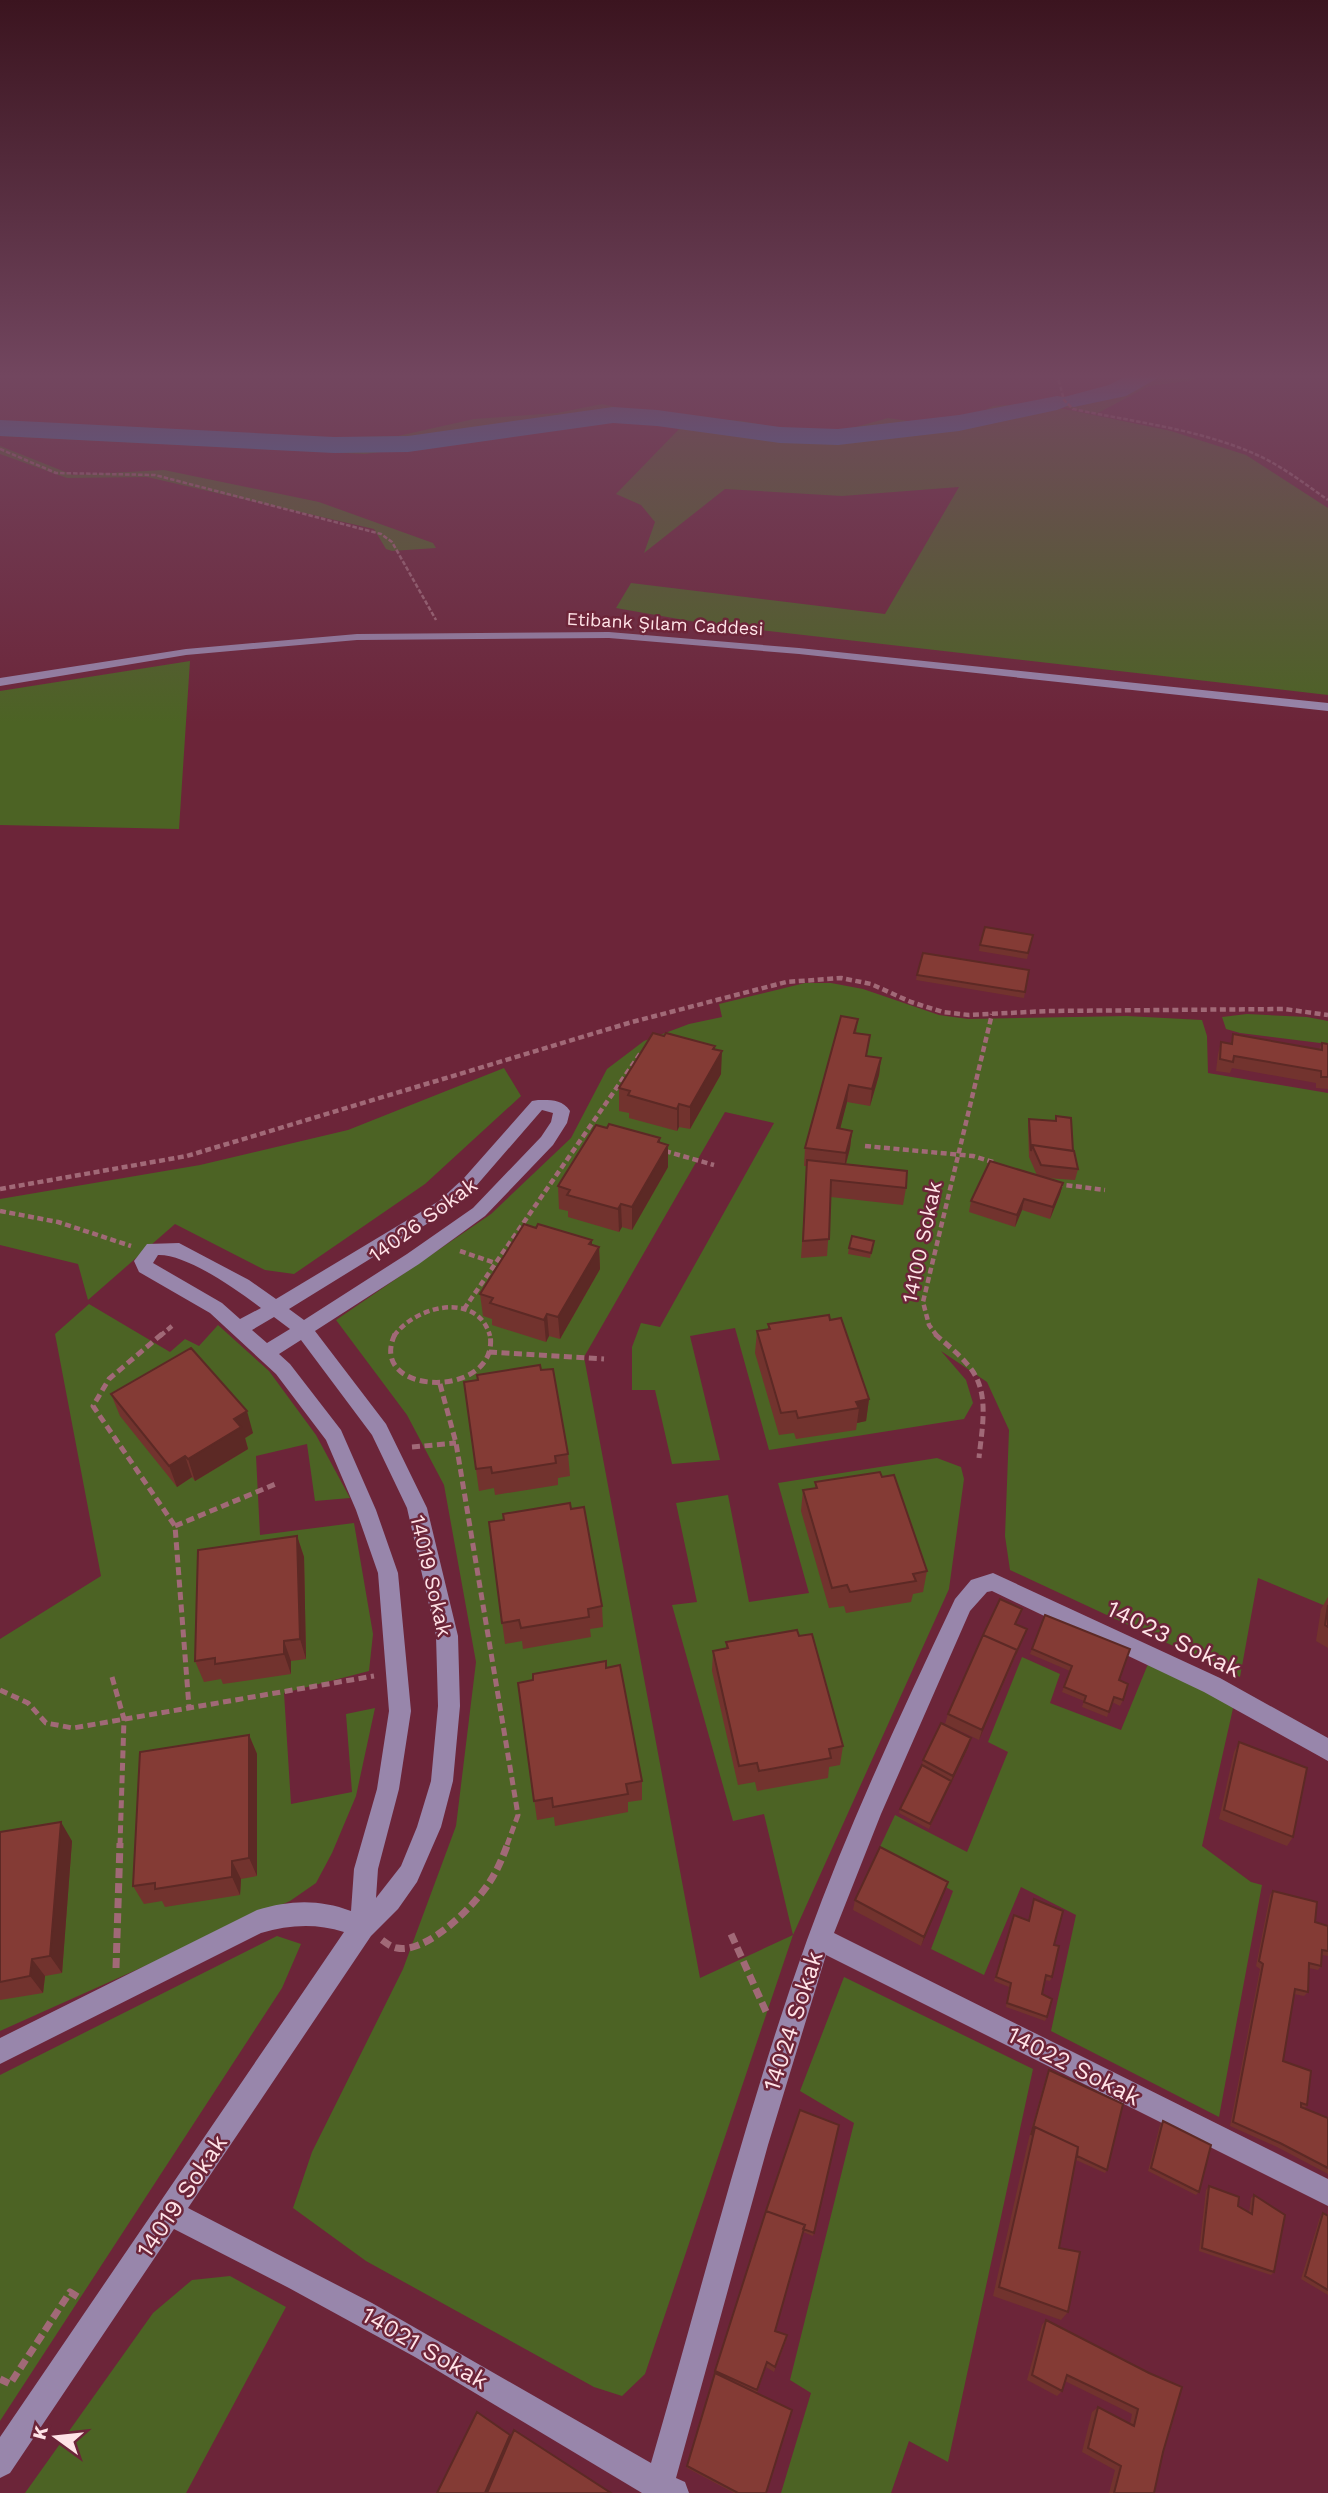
<svg xmlns="http://www.w3.org/2000/svg" width="1328" height="2493" font-family="'Work Sans',sans-serif">
<style>
.green{fill:#4c6324}
.lines{fill:none;stroke-linecap:round;stroke-linejoin:round}
.river{fill:#2e81c3;fill-rule:evenodd}
.path-far3{stroke:#a16977;stroke-width:2.5;stroke-dasharray:4.5 2;stroke-linecap:butt}
.path-far2{stroke:#a16977;stroke-width:4.5;stroke-dasharray:6 3.5;stroke-linecap:butt}
.path-far1{stroke:#a16977;stroke-width:5;stroke-dasharray:8 4.5;stroke-linecap:butt}
.path{stroke:#a16977;stroke-width:7;stroke-dasharray:10 5;stroke-linecap:butt}
.minor{fill:#9886ab;fill-rule:evenodd}
.wall{fill:#72332e}
.shaded-wall{fill:#5c2925}
.building{fill:#843b35;stroke:#5c2925;stroke-width:2}
.labels{text-anchor:middle;stroke-width:5;stroke-linejoin:round;paint-order:stroke}
.far-street-label{font-size:18px;fill:#ffe3e7;stroke:#6c2539}
.street-label{font-size:21px;fill:#ffe3e7;stroke:#6c2539}
.near-street-label{font-size:24px;fill:#ffe3e7;stroke:#6c2539}
</style>
<rect width="100%" height="100%" fill="#6c2539"/>
<!-- green -->
<path class="green" d="M1131,374H1208L1189,381L1149,386L1096,414L1063,407Z
M1036,403L1171,431L1246,455L1328,508V695L707,624L616,608L631,583L885,614L959,487L842,496L725,489L644,553L655,522L641,505L616,494L681,427L608,422L365,454L0,436V422L11,421L310,438L398,436L474,419L557,413L602,404L637,412L742,421L795,431L845,430L888,418L922,423L976,415L993,406Z
M0,446L73,475L164,470L319,502L433,543L436,548L392,551L386,549L374,529L147,477L67,478L0,454Z
M190,661L179,829L0,825V691Z
M805,983H831L863,989L939,1015L968,1019L1127,1016L1202,1020L1207,1036L1208,1073L1328,1093V1607L1258,1578L1240,1677L1010,1570L1005,1536L1009,1430L987,1382L941,1351L966,1380L973,1403L964,1419L769,1450L735,1328L690,1336L720,1460L672,1464L655,1390H632V1347L641,1323L660,1327L774,1123L725,1112L584,1357L700,1978L793,1935L764,1814L733,1821L672,1605L697,1602L676,1503L728,1495L749,1602L809,1593L778,1483L937,1458L961,1467L964,1479L949,1589L793,1935L645,2374L622,2396L594,2387L366,2261L293,2208L312,2152L403,1969L456,1826L476,1662L444,1485L407,1415L336,1320L491,1214L571,1138L607,1069L644,1041L689,1024L722,1017L719,1004Z
M1247,1014L1307,1017L1328,1021V1044L1240,1033L1226,1029L1222,1017Z
M504,1068L521,1096L425,1184L294,1274L265,1270L175,1224L88,1300L78,1264L0,1245V1199L200,1165L348,1130Z
M89,1304L170,1352L185,1339L199,1346L218,1325L269,1371L316,1435L350,1498L315,1501L307,1444L256,1456L260,1535L354,1523L373,1634L369,1671L284,1693L291,1804L352,1792L346,1714L375,1708L356,1796L332,1853L316,1883L290,1901L0,2031V1639L101,1576L55,1334Z
M1022,1657L1060,1674L1050,1703L1121,1730L1148,1664L1234,1704L1202,1846L1251,1882L1262,1885L1219,2117L1051,2031L1076,1915L1021,1887L984,1975L931,1949L953,1891L878,1851L895,1815L967,1852L1008,1752L988,1742Z
M277,1936L301,1944L282,1988L0,2421V2075Z
M844,1977L1033,2069L948,2462L909,2441L891,2493H781L811,2393L790,2380L854,2123L800,2091Z
M230,2276L286,2307L186,2493H25L153,2313L192,2280Z"/>
<g class="lines">
<!-- river -->
<path class="river" d="M1130,374H1160L1156,379L1126,396L1074,407L1067,406L1057,410L959,431L838,445L780,443L657,426L613,423L408,452L334,453L0,436V420L334,437L408,436L613,407L657,410L780,427L838,429L959,415L1057,396L1064,397L1109,385Z"/>
<!-- path-far3 -->
<path class="path-far3" d="M1057,374L1064,400L1073,409C1134,422 1198,429 1255,454C1282,466 1305,484 1328,500
M0,449L56,473L155,475L381,534L392,542L436,620"/>
<!-- path-far2 -->
<path class="path-far2" d="M865,1146L973,1156L993,1162
M665,1151L714,1165
M1057,1184L1105,1190
M0,1189L187,1156L632,1022L786,982L841,978L871,984L911,1002L943,1012L969,1015L1048,1011L1284,1009L1328,1015
M0,1211L58,1222L131,1246
M460,1251L495,1263
M464,1309L642,1051
M160,1336L172,1326
M394,1336C416,1305 478,1291 490,1336
M937,1336L929,1325L923,1302L992,1014"/>
<!-- path-far1 -->
<path class="path-far1" d="M162,1334L109,1379L93,1406L175,1526L189,1707
M395,1334C365,1397 501,1400 490,1334
M935,1334C946,1344 958,1353 967,1364C991,1390 982,1426 979,1458
M489,1352L604,1359
M440,1384L456,1443L518,1815L507,1845
M412,1447L456,1443
M175,1526L278,1483
M112,1677L124,1719L120,1845
M0,1690L28,1703L46,1723L73,1728L374,1676"/>
<!-- path -->
<path class="path" d="M731,1934L768,2016
M382,1940C386,1943 391,1947 397,1948C427,1954 474,1906 489,1883C497,1871 503,1857 508,1843
M116,1968L120,1843
M0,2379L10,2384L70,2292L81,2299"/>
<!-- minor -->
<path class="minor" d="M609,632L799,648L1328,703V711L799,654L609,638L357,640L186,655L0,686V678L186,649L357,634Z
M538,1100C551,1100 562,1099 570,1111L567,1123L553,1145L485,1216L419,1264L315,1331L386,1424L427,1508L458,1636L460,1706L453,1781L441,1827L417,1882L398,1909L371,1936L188,2208L372,2303L651,2463C702,2288 746,2111 807,1940C849,1824 902,1711 955,1599L971,1580L993,1573L1220,1678L1328,1738V1761L1204,1692L992,1591L987,1592L970,1611L881,1814L834,1933L1328,2179V2206L826,1955L768,2145L676,2478L685,2482L689,2493H642L415,2357L289,2288L174,2229L10,2473L0,2478V2437L344,1932C315,1923 289,1925 261,1933L0,2064V2038L257,1910C290,1900 319,1899 351,1911L354,1869L377,1789L389,1711L378,1573L356,1510L326,1440L276,1374L210,1313L139,1272L134,1261L147,1244L179,1243L249,1280L276,1299L439,1201L464,1178L532,1101ZM542,1110L553,1113L551,1122L541,1137L473,1208L407,1254L304,1320L289,1309L451,1209L476,1186ZM158,1255C187,1254 237,1290 261,1308L240,1319L222,1303L153,1263ZM274,1317L290,1329L267,1343L252,1330ZM301,1340L372,1435L407,1508L436,1636L438,1706L431,1781L417,1827L401,1866L376,1898L378,1869L399,1789L411,1711L398,1573L376,1510L341,1430L290,1364L279,1354Z"/>
</g>
<!-- wall -->
<path class="wall" d="M1033,935L1027,959L979,951L980,945Z
M1029,970L1024,998L916,980L917,975Z
M858,1019L856,1033L867,1056L881,1058L879,1075L870,1106L847,1102L840,1128L852,1131L850,1148L846,1164L906,1188L903,1205L831,1197L827,1256L801,1258L807,1166H804L805,1148Z
M1233,1034L1319,1049L1322,1043L1328,1044V1089L1316,1088V1083L1232,1068L1230,1073L1216,1071L1218,1054L1221,1042L1230,1044Z
M714,1049L721,1074L690,1129L679,1127L677,1131L629,1118V1113L619,1111V1088Z
M1056,1116L1073,1151L1078,1169L1075,1180L1046,1178L1063,1183L1060,1194L1050,1219L1022,1210L1015,1227L969,1212L971,1201L1037,1175L1029,1157L1028,1125L1029,1119L1055,1121Z
M607,1128L660,1138V1143L668,1145V1167L632,1230L622,1227L619,1232L568,1217V1211L559,1209L558,1186Z
M536,1228L592,1240V1244L599,1247L600,1269L560,1339L549,1336L546,1342L492,1325V1319L483,1316L480,1294Z
M874,1241L870,1258L848,1254L849,1248Z
M830,1320L869,1399L866,1421L857,1423L856,1430L796,1439L794,1433L779,1435L755,1353L757,1331L768,1329V1324Z
M464,1382L568,1454L570,1476L558,1478V1485L495,1495L494,1488L479,1491Z
M111,1394L253,1433L245,1438L248,1449L195,1481L192,1477L177,1487L120,1416Z
M815,1482L927,1571L923,1592L913,1594L911,1602L846,1613L844,1606L829,1608L801,1511L803,1490L815,1488Z
M571,1509L602,1606L603,1627L590,1629L591,1637L523,1649L522,1641L505,1644L489,1522Z
M297,1536L304,1557L306,1659L291,1661V1674L223,1684L221,1679L204,1682L195,1661Z
M1328,1597V1648L1316,1641L1321,1609Z
M1022,1609L1016,1624L1025,1634L979,1740L945,1724L948,1714Z
M1045,1615L1119,1680L1123,1700L1120,1706L1112,1702L1107,1717L1082,1707L1084,1701L1062,1692L1070,1671L1030,1654Z
M799,1636L843,1746L840,1765L829,1767L828,1778L757,1791L755,1782L738,1785L712,1671L713,1651L726,1649V1642Z
M606,1668L642,1781V1800L628,1802V1812L555,1826L554,1817L537,1820L518,1683Z
M249,1735L257,1754V1876L241,1879L240,1895L165,1907L162,1901L144,1904L133,1886Z
M1239,1742L1293,1837L1287,1846L1219,1819L1234,1752Z
M968,1748L929,1829L899,1813L900,1809L922,1765L923,1760Z
M0,1832L72,1841L62,1973L45,1976L43,1993L0,2000Z
M945,1891L921,1946L853,1910L855,1900Z
M1273,1891L1315,1922L1328,1926V1956L1322,1955L1321,1966L1318,1970L1309,1968L1308,1992L1304,1996L1294,1994L1283,2061L1307,2105L1305,2108L1328,2118V2174L1277,2147L1230,2126L1260,1969L1256,1966L1270,1895Z
M1034,1899L1054,1945L1052,1977L1050,1981L1045,1980L1042,1994L1047,2017L1045,2021L1006,2007L1009,1987L994,1981L1012,1920L1029,1921Z
M1049,2070L1107,2170L1105,2173L1076,2160L1059,2248L1068,2312L1061,2320L993,2296L1029,2138L1047,2074Z
M1163,2121L1199,2192L1196,2195L1148,2171L1160,2125Z
M839,2125L813,2236L803,2232L775,2331L787,2335L786,2341L774,2372L766,2367L757,2393L766,2493H734L687,2468V2466L715,2371Z
M1209,2186L1238,2206L1249,2213L1251,2198L1254,2195L1274,2272L1271,2275L1199,2251L1206,2190Z
M1323,2213L1328,2216V2295L1301,2279L1320,2217Z
M1046,2320L1149,2373L1163,2452L1154,2493H1109L1115,2470L1082,2452L1092,2412L1098,2407L1130,2424L1132,2414L1065,2381L1062,2391L1057,2396L1027,2380L1042,2325Z"/>
<!-- shaded-wall -->
<path class="shaded-wall" d="M715,1046L714,1065L722,1051L721,1074L690,1129V1107Z
M881,1058L879,1075L870,1106L872,1089Z
M849,1085L847,1102L836,1145L837,1128Z
M679,1104V1127L677,1131V1109Z
M852,1131L850,1148L844,1171L846,1153Z
M660,1138V1158L668,1145V1167L632,1230V1207Z
M1063,1183L1060,1194L1050,1219L1053,1207Z
M1024,1199L1022,1210L1015,1227L1017,1215Z
M621,1204L622,1227L619,1232L618,1209Z
M592,1240V1259L599,1247L600,1269L560,1339L558,1317Z
M547,1314L549,1336L546,1342L544,1320Z
M869,1399L866,1421L857,1423L859,1408L856,1402Z
M247,1411L253,1433L245,1438L248,1449L195,1481L188,1459L234,1419Z
M185,1456L192,1477L177,1487L169,1466Z
M297,1536L304,1557L306,1659L300,1639Z
M284,1641L291,1661V1674L284,1654Z
M1017,1650L1013,1660L979,1740L982,1730Z
M249,1735L257,1754V1876L249,1858Z
M971,1738L968,1748L929,1829L953,1776Z
M61,1822L72,1841L62,1973L50,1956Z
M232,1861L241,1879L240,1895L232,1877Z
M948,1882L945,1891L921,1946L924,1937Z
M32,1959L45,1976L43,1993L30,1976Z
M510,2435L513,2442L491,2493H485Z"/>
<!-- building -->
<path class="building" d="M985,927L1033,935L1028,953L980,945Z
M923,953L1029,970L1025,992L917,975Z
M841,1016L858,1019L854,1033L870,1035L866,1056L881,1058L872,1089L849,1085L837,1128L852,1131L846,1153L805,1148Z
M653,1033L664,1036L666,1033L715,1046L713,1049L722,1051L690,1107L679,1104L677,1109L628,1095L630,1091L619,1088Z
M1233,1034L1322,1050V1043L1328,1044V1077H1321V1071L1234,1056L1233,1062L1220,1059L1221,1042L1232,1044Z
M1056,1116L1071,1118L1073,1151L1032,1145L1031,1151L1029,1119L1056,1121Z
M609,1124L660,1138L658,1142L668,1145L632,1207L621,1204L618,1209L567,1195L570,1190L558,1186L596,1125L607,1128Z
M1032,1145L1074,1151L1078,1169L1041,1165Z
M807,1160L907,1171L906,1188L831,1180L829,1239L803,1241Z
M990,1161L1063,1183L1053,1207L1024,1199L1017,1215L971,1201Z
M524,1224L536,1228L538,1224L592,1240L589,1244L599,1247L558,1317L547,1314L544,1320L490,1303L493,1298L480,1294Z
M852,1236L874,1241L871,1253L849,1248Z
M829,1315L830,1320L841,1318L869,1399L856,1402L859,1408L798,1418L796,1411L781,1413L757,1331L770,1329L768,1324Z
M191,1348L247,1411L234,1419L241,1427L188,1459L185,1456L169,1466L111,1394Z
M540,1365L541,1370L553,1369L568,1454L555,1456L556,1463L492,1473L491,1467L476,1469L464,1382L478,1380L477,1375Z
M880,1472L882,1477L894,1475L927,1571L913,1574L916,1581L850,1592L847,1585L832,1588L803,1490L817,1488L815,1482Z
M570,1503L571,1509L584,1507L602,1606L588,1609L589,1617L521,1628L519,1620L502,1623L489,1522L504,1520L503,1514Z
M297,1536L300,1639L284,1641V1654L215,1664V1658L195,1661L198,1550Z
M1000,1599L1022,1609L1015,1624L1027,1629L1015,1655L1017,1650L983,1635Z
M1328,1605V1627L1325,1625Z
M1045,1615L1130,1649L1119,1680L1128,1684L1123,1700L1114,1697L1109,1712L1084,1702L1086,1696L1064,1687L1072,1666L1032,1649Z
M797,1630L799,1636L812,1634L843,1746L829,1749L831,1758L759,1771L757,1763L739,1766L713,1651L728,1648L726,1642Z
M983,1635L1017,1650L982,1730L948,1714Z
M606,1661V1668L620,1665L642,1781L626,1784L628,1794L553,1807L552,1798L534,1801L518,1683L533,1680V1674Z
M941,1723L971,1738L953,1776L923,1760Z
M249,1735V1858L232,1861V1877L155,1889V1883L133,1886L140,1752Z
M1239,1742L1307,1768L1293,1837L1224,1810Z
M922,1765L951,1781L930,1824L900,1809Z
M61,1822L50,1956L32,1959L30,1976L0,1982V1832Z
M880,1847L948,1882L924,1937L855,1900Z
M1273,1891L1317,1902L1315,1922L1328,1926V1951L1322,1950L1321,1966L1309,1963L1308,1992L1295,1989L1283,2061L1311,2071L1307,2105L1301,2103V2107L1328,2118V2168L1280,2143L1233,2122L1263,1964L1259,1961Z
M1034,1899L1063,1911L1054,1945L1059,1946L1052,1977L1046,1975L1042,1994L1052,1999L1047,2017L1007,2003L1011,1983L996,1977L1014,1915L1029,1921Z
M1049,2070L1123,2104L1107,2170L1077,2156L1078,2147L1035,2127L1031,2135Z
M800,2110L839,2125L814,2233L803,2229L805,2225L766,2211Z
M1163,2121L1211,2145L1199,2192L1151,2168Z
M1035,2127L1078,2147L1059,2248L1080,2252L1068,2312L999,2287Z
M1209,2186L1239,2197L1238,2206L1252,2214L1254,2195L1285,2215L1274,2272L1202,2248Z
M766,2211L805,2225L775,2331L787,2335L775,2367L767,2362L757,2390L715,2371Z
M1323,2213L1328,2216V2290L1305,2276Z
M1046,2320L1149,2373L1182,2387L1163,2452L1154,2493H1114L1121,2466L1088,2448L1098,2407L1134,2426L1138,2409L1067,2375L1062,2391L1032,2375Z
M715,2373L792,2410L766,2493H738L687,2466Z
M477,2412L510,2435L485,2493H437Z
M514,2430L611,2493H487Z"/>
<!-- sky -->
<linearGradient id="sky" x2="0" y2="1"><stop stop-color="#3b141f"/><stop offset="0.52" stop-color="#72465f"/><stop offset="1" stop-color="#72465f" stop-opacity="0"/></linearGradient>
<rect width="1328" height="723" fill="url(#sky)"/>
<g class="labels">
<!-- far-street labels -->
<g class="far-street-label">
<text transform="translate(665 624) rotate(3)" y="6">Etibank Şılam Caddesi</text>
</g>
<!-- street labels -->
<g class="street-label">
<text transform="translate(423 1220) rotate(-36)" y="7">14026 Sokak</text>
<text transform="translate(922 1242) rotate(-78)" y="7">14100 Sokak</text>
<text transform="translate(431 1576) rotate(77)" y="7">14019 Sokak</text>
</g>
<!-- near-street labels -->
<g class="near-street-label">
<text transform="translate(1174 1639) rotate(26)" y="8">14023 Sokak</text>
<text transform="translate(793 2021) rotate(-72)" y="8">14024 Sokak</text>
<text transform="translate(1074 2066) rotate(27)" y="8">14022 Sokak</text>
<text transform="translate(182 2196) rotate(-56)" y="8">14019 Sokak</text>
<text transform="translate(425 2348) rotate(30)" y="8">14021 Sokak</text>
</g>
</g>
<!-- north arrow -->
<g transform="translate(56 2437) rotate(285)" stroke="#6c2539" stroke-width="5" paint-order="stroke">
<path d="M0-5L12 26L0 18L-12 26Z" fill="#ffe3e7"/>
<text y="-10" font-size="19" font-weight="bold" text-anchor="middle" fill="#ffe3e7">K</text>
</g>
</svg>
